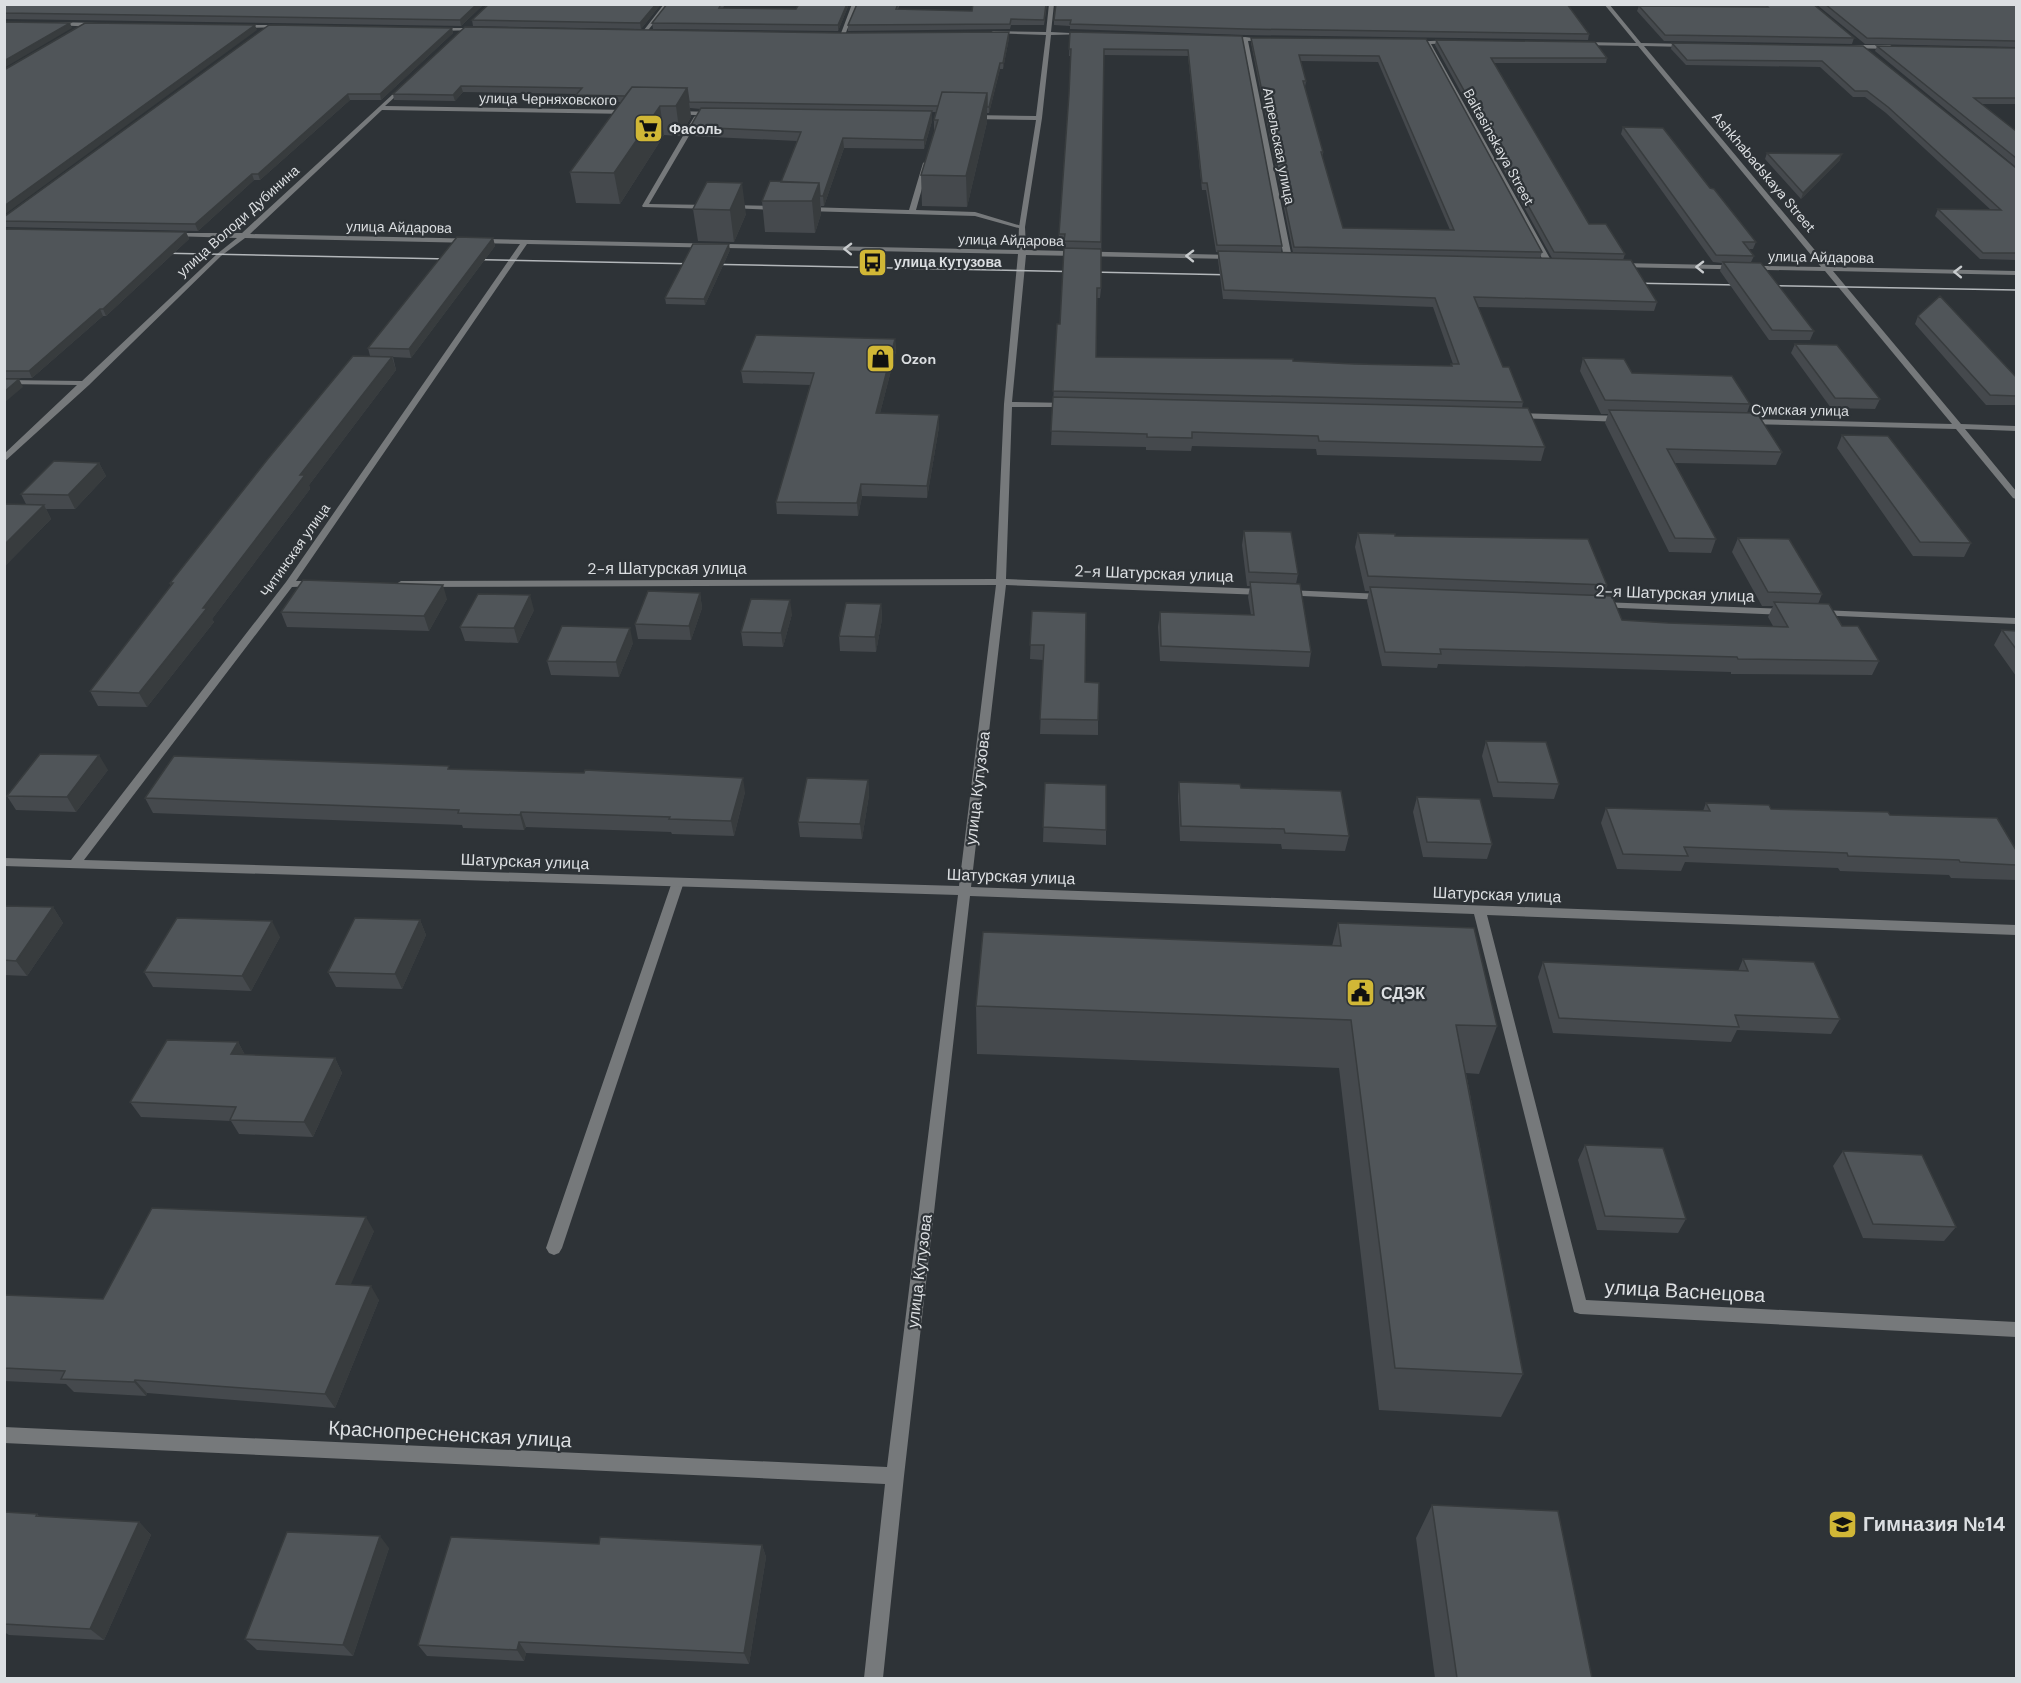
<svg xmlns="http://www.w3.org/2000/svg" width="2021" height="1683" font-family="'DM Sans',sans-serif">
<style>
.lines{fill:none;stroke-linecap:round;stroke-linejoin:round}
.lane{fill:#76797b;fill-rule:evenodd}
.street{fill:#76797b;fill-rule:evenodd}
.tram{stroke:#b3b7ba;stroke-width:1.5}
.wall{fill:#45494d;fill-rule:evenodd}
.shaded-wall{fill:#383c3e}
.building{fill:#505559;stroke:#383c3e;stroke-width:1.5;fill-rule:evenodd}
.oneway{stroke:#c8cbcd}
.labels{text-anchor:middle;stroke-width:4.5;stroke-linejoin:round;paint-order:stroke}
.far-street-label{font-size:14px;fill:#dcdfe2;stroke:#2e3337}
.far-poi-label{font-size:14px;font-weight:bold;fill:#dcdfe2;stroke:#2e3337;text-anchor:start}
.street-label{font-size:16px;fill:#dcdfe2;stroke:#2e3337}
.poi-label{font-size:16px;font-weight:bold;fill:#dcdfe2;stroke:#2e3337;text-anchor:start}
.near-street-label{font-size:20px;fill:#dcdfe2;stroke:#2e3337}
.near-poi-label{font-size:20px;font-weight:bold;fill:#dcdfe2;stroke:#2e3337;text-anchor:start}
</style>
<rect width="100%" height="100%" fill="#2e3337"/>
<g class="lines">
<!-- lane -->
<path class="lane" d="M697,115L700,117L649,204L711,205L714,207L711,209L643,207L642,206L694,117Z
M926,161L929,163L916,210L975,212L1025,227L1022,229L975,216L806,211L803,209L806,207L909,210L923,163Z
M731,205L777,206L780,208L777,210L729,208V206Z
M678,878L684,882L562,1248L559,1253L554,1255L549,1253L546,1248L672,882Z"/>
<!-- street -->
<path class="street" d="M664,4H669L645,34H641Z
M852,4H857L845,35L840,36Z
M1049,4H1054L1051,32L1089,34L1051,35L1042,118L1025,227L1026,250L1232,255L1236,257L1232,259L1026,255L1012,402L1068,403L1072,405L1068,407H1012L1006,579L1263,589L1268,592L1263,595L1006,585L971,887L2016,925V935L1487,915L1586,1300L2016,1322V1337L1580,1314L1574,1312L1474,914L970,896L904,1476L883,1678H864L885,1484L4,1443V1427L887,1467L958,895L4,866V858L71,860L286,582L520,244L245,238L221,256L89,385L4,462V454L77,385L4,384V380L82,381L217,254L237,238L170,236L168,235V233H242L405,83L407,86L385,106L630,110L633,112L630,114L382,110L250,234L1018,250L1019,227L1036,120L972,119L969,117L972,115L1036,116L1046,35L990,33L993,31L1046,32ZM527,244L1018,254L1004,404L996,579L401,581L396,584L401,587L996,585L959,886L84,860L292,587L318,586L320,584L315,581H296Z
M1604,4H1609L1641,43L1688,44L1686,47L1644,46L1829,267L2016,271V275L1833,271L1961,424L2016,426V431L1965,429L2016,491V499L2013,498L1956,429L1745,424V420L1748,419L1952,424L1825,271L1616,267L1615,265L1619,263L1821,267L1638,46L1578,45L1580,42L1636,43Z
M54,22L99,23L102,25L99,27L52,25Z
M240,25H282L285,27L238,28Z
M438,28H477L480,30L436,31Z
M1245,37L1269,40L1248,41L1292,258L1288,260L1284,258L1243,41L1223,39Z
M1452,40L1454,43L1431,44L1553,264L1552,266L1545,264L1426,44L1409,42Z
M1850,45H1890L1893,47L1890,49L1848,48Z
M675,111L714,112L717,114L714,116L673,114Z
M1517,413L1622,416L1626,419L1622,422L1514,418V414Z
M1286,590L1383,594L1388,597L1383,600L1282,595V591Z
M1601,602L1784,609L1789,612L1784,615L1597,607V603Z
M1820,610L2016,618V624L1816,615V611Z"/>
<!-- tram -->
<path class="tram" d="M157,253L1237,275
M1627,283L2016,290"/>
</g>
<!-- wall -->
<path class="wall" d="M4,4H484L461,26L4,19Z
M489,4H661L641,29L473,26L472,20Z
M667,4H725L723,8L796,9L849,4L838,31L653,29L652,23Z
M857,4H900L898,9L972,11L1047,4L1044,25H1011L1010,29L848,31V25Z
M1757,4H1813L1854,38L1852,44L1664,41L1637,11L1639,6L1760,7Z
M1816,4H2016V48V47L1865,44Z
M1054,20L1589,34L1588,40L1245,35L1070,29V26L1054,25Z
M465,27L1009,38L1003,69H1000L989,113H987V122L967,207L922,206L921,175L934,132V120L936,112H932V121L924,149L844,148L824,206H821V214L815,233L765,232L762,201L781,182L797,141L691,136L690,127L701,109L690,108L691,117L680,136L664,135L620,204L576,203L570,172L621,102L577,101V94L463,92L455,101L394,100L393,94Z
M452,28L453,33L381,100H350L260,180H254L198,231L4,227V217Z
M1070,32L1242,36L1282,246L1281,253H1293L1251,43V38L1426,39L1542,252L1540,258H1552L1435,45L1436,40L1607,58L1606,63H1494L1589,224L1625,254L1623,260L1657,302L1654,311L1478,307L1503,367L1523,402L1522,408L1545,447L1541,461L1317,455L1316,449L1192,446L1191,451L1146,450V447L1051,445L1057,324H1060L1064,248V241H1058L1059,234L1069,94L1071,56H1069ZM1103,55L1188,56L1202,190H1206L1216,252H1218V260L1223,299L1433,307L1453,364H1451L1450,366L1096,357L1097,298H1100L1101,288ZM1300,61L1378,62L1450,230L1343,228L1322,158L1323,152L1305,87L1306,81Z
M1672,43L1863,46L2016,168V260L1980,259L1935,216L1938,209L1991,210L1886,113L1865,97H1853L1820,67L1686,65L1671,49Z
M1877,46L2016,49V104H1982L2016,131V167L1875,51Z
M1623,127L1756,242L1753,249H1749L1754,256L1751,262L1814,331L1810,340H1769L1720,271L1722,263L1713,262L1621,134Z
M1767,153L1840,160L1801,199L1765,159Z
M707,182L746,214L734,242L698,241L693,209Z
M4,229L186,232L189,239L106,316H103L32,378H4Z
M493,238L495,246L411,358L393,357L396,370L309,485L310,489L212,619L214,622L147,707L98,706L90,691L171,586L170,583L370,356L368,348Z
M730,250L705,305L666,304L665,298Z
M1918,316L2016,377V405H1986L1915,324Z
M895,339L896,351L880,413L939,427L927,498L862,496L858,516L777,514L776,502L810,385L743,383L741,371Z
M1795,344L1880,399L1875,409L1831,408L1791,353Z
M1583,358L1632,373L1750,404L1747,413L1782,452L1776,465L1675,463L1716,539L1711,553L1669,552L1605,423L1608,414H1601L1580,371Z
M1842,435L1971,543L1964,557L1913,556L1837,448Z
M99,463L106,476L75,509H46L51,519L4,567V504H26L21,494Z
M1244,531L1298,574L1296,584L1311,652L1309,667L1160,661L1158,627L1160,612L1251,615L1248,597L1250,586H1247L1242,545Z
M1358,533L1395,536L1607,585L1604,596L1622,620L1668,623L1773,626L1768,617L1773,606H1762L1732,552L1738,538L1822,594L1818,604L1879,661L1872,675L1731,674V672L1438,664L1437,668L1382,666L1367,601L1369,591H1365L1355,547Z
M700,593L702,608L691,640L638,639L635,624Z
M447,599L429,631L287,627L281,612Z
M881,604L882,619L876,652L840,651L839,636Z
M534,610L518,643L465,641L460,627Z
M1032,611L1098,720V735L1040,734L1043,660L1030,659Z
M792,614L783,647L743,646L741,632Z
M2002,630L2016,631V676L1994,645Z
M633,643L619,677L551,675L547,661Z
M1486,741L1559,784L1554,799L1493,797L1482,756Z
M450,769L745,792L734,836L672,834L671,832L526,827L524,830L463,828L462,825L153,813L145,798Z
M108,770L76,812L16,810L7,796Z
M868,780L869,795L862,839L800,837L798,822Z
M1179,782L1241,788L1349,836L1345,851L1282,849L1281,844L1180,841L1178,796Z
M1045,783L1106,830V845L1043,842Z
M1417,797L1492,844L1487,859L1423,857L1413,812Z
M1706,803L1771,809L1890,815L2016,850V880L1951,878L1949,875L1840,871L1838,868L1685,862L1681,871L1617,869L1601,823L1606,808L1703,811Z
M4,906L53,907L63,923L27,976L4,975Z
M420,920L426,935L402,989L336,987L328,972Z
M1338,923L1497,1026L1479,1074L1466,1073L1523,1374L1501,1417L1379,1410L1339,1068L977,1054L976,1006L1332,946Z
M280,937L251,991L153,987L144,972Z
M1743,959L1840,1019L1831,1034L1737,1030L1731,1042L1553,1033L1538,977L1543,962L1738,971Z
M238,1042L245,1055L335,1058L342,1073L313,1137L239,1134L231,1121L141,1117L130,1102Z
M1585,1145L1686,1219L1678,1233L1597,1230L1578,1160Z
M1843,1151L1956,1227L1944,1241L1863,1238L1833,1166Z
M374,1231L350,1285L379,1300L335,1408L147,1393L146,1396L74,1392L66,1384L4,1381V1295L103,1299Z
M1432,1505L1592,1678H1435L1416,1538Z
M4,1512L37,1514L40,1517L139,1522L151,1535L104,1640L9,1635L4,1632Z
M599,1544L762,1545L766,1557L749,1664L526,1653L524,1661L427,1656L418,1645Z
M389,1548L353,1656L257,1650L245,1639Z"/>
<!-- shaded-wall -->
<path class="shaded-wall" d="M477,4H484L461,26L460,20Z
M656,4H661L641,29L640,23Z
M847,4H849L838,31V25Z
M70,23L72,28L4,68V61Z
M255,25L257,30L4,215V206Z
M452,28L453,33L381,100L380,94Z
M1009,32V38L1003,69V63Z
M1000,63V69L989,113V107Z
M461,86L463,92L455,101L453,95Z
M687,88L691,117L680,136L676,106Z
M987,93V122L967,207L966,176Z
M348,94L350,100L260,180L258,174Z
M660,106L664,135L620,204L614,173Z
M932,111V121L924,149V140Z
M843,138L844,148L824,206L823,196Z
M1842,154L1840,160L1801,199L1803,193Z
M252,174L254,180L198,231L195,224Z
M742,183L746,214L734,242L730,210Z
M819,183L821,214L815,233L812,201Z
M186,232L189,239L106,316L103,309Z
M493,238L495,246L411,358L409,349Z
M729,244L730,250L705,305L704,299Z
M100,309L103,316L32,378L29,371Z
M895,339L896,351L877,425L876,413Z
M392,357L396,370L309,485L310,489L212,619L214,622L147,707L139,693L203,608L300,475Z
M19,379L23,387L4,403V392Z
M939,415V427L927,498V486Z
M99,463L106,476L75,509L68,495Z
M861,484L862,496L858,516L857,503Z
M44,505L51,519L4,567V545Z
M443,585L447,599L429,631L424,616Z
M700,593L702,608L691,640L689,626Z
M530,595L534,610L518,643L514,628Z
M790,600L792,614L783,647L781,633Z
M881,604L882,619L876,652L875,637Z
M630,628L633,643L619,677L616,662Z
M99,755L108,770L76,812L67,797Z
M743,778L745,792L734,836L731,821Z
M868,780L869,795L862,839L860,824Z
M521,812L526,827L524,830L520,815Z
M53,907L63,923L27,976L16,961Z
M420,920L426,935L402,989L395,974Z
M272,921L280,937L251,991L242,976Z
M238,1042L246,1057L231,1054Z
M335,1058L342,1073L313,1137L304,1122Z
M366,1217L374,1231L345,1298L336,1284Z
M371,1286L379,1300L335,1408L325,1394Z
M135,1380L147,1393L146,1396L134,1382Z
M139,1522L151,1535L104,1640L90,1629Z
M380,1536L389,1548L353,1656L343,1645Z
M762,1545L766,1557L749,1664L744,1653Z
M519,1642L526,1653L524,1661L517,1650Z"/>
<!-- building -->
<path class="building" d="M4,4H477L460,20L4,13Z
M489,4H656L640,23L472,20Z
M667,4H721L719,8L796,9L799,4H847L838,25L652,23Z
M857,4H898L896,9L972,11L973,4H1046L1044,20L1011,19L1010,24L848,25Z
M1056,4H1567L1589,34L1246,29L1070,24L1071,20H1054Z
M1765,4H1813L1854,38L1665,35L1639,6L1768,7Z
M1825,4H2016V41L1867,38Z
M4,22L70,23L4,61Z
M85,23L255,25L4,206V70Z
M269,25L452,28L380,94H348L258,174H252L195,224L4,221V217Z
M465,27L842,33L1009,32L1003,63H1000L989,107H987V93L942,92L938,106L689,102L687,88L632,87L625,96L576,95L582,88L461,86L453,95L393,94Z
M1070,32L1242,36L1282,246L1217,245L1207,183H1202L1188,50L1104,49L1101,242L1064,241L1065,234H1059L1069,94L1071,49H1069Z
M1251,38L1426,39L1542,252L1294,247ZM1299,55L1379,56L1454,230L1343,228L1321,152H1323L1303,81H1306Z
M1436,40L1595,42L1607,58H1491L1589,224H1606L1625,254L1554,252Z
M1672,43L1863,46L2016,168V253H1983L1938,209L2001,210L1888,107L1867,91H1855L1822,61L1687,60Z
M1877,46L2016,48V98H1974L2016,131V158Z
M632,87L687,88L676,106H660L614,173L570,172Z
M942,92L987,93L966,176L921,175L938,120H934Z
M701,108L932,111L924,140L843,138L823,196H820L819,183L781,182L801,132L690,127Z
M1623,127L1663,128L1710,188L1714,189L1756,242H1743L1754,256L1716,255Z
M1767,153L1842,154L1803,193Z
M770,181L819,183L812,201H762Z
M707,182L742,183L730,210L693,209Z
M4,229L186,232L103,309H100L29,371H4Z
M457,237L493,238L409,349L368,348Z
M693,244H729L704,299L665,298Z
M1064,248L1101,249V288H1097L1096,357L1293,359V361L1354,364L1452,366L1451,364H1459L1435,298L1224,290L1218,251L1631,260L1657,302L1474,297L1503,367H1509L1523,402L1053,391L1057,324H1060Z
M1723,262L1761,263L1814,331L1772,330Z
M1940,296L2016,377V396L1990,395L1918,316Z
M756,335L895,339L876,413L939,415L927,486L861,484L857,503L776,502L814,373L741,371Z
M1795,344L1837,345L1880,399L1835,398Z
M353,356L392,357L300,475H305L203,608H207L139,693L90,691L173,583H170L267,460Z
M1583,358L1624,359L1632,373L1732,376L1750,404L1605,400Z
M4,379H19L4,392Z
M1053,397L1528,408L1545,447L1319,441L1318,436L1192,432V438L1147,437V434L1051,431Z
M1609,410L1757,413L1782,452L1667,449L1716,539L1675,538Z
M1842,435L1888,436L1971,543L1920,542Z
M54,461L99,463L68,495L21,494Z
M4,504L44,505L4,545Z
M1244,531L1291,532L1298,574L1249,572Z
M1358,533L1395,534V536L1588,539L1607,585L1368,576Z
M1738,538L1789,539L1822,594L1768,592Z
M303,580L443,585L424,616L281,612Z
M1250,582L1300,584L1311,652L1161,646L1160,612L1254,615Z
M1370,587L1612,596L1622,620L1668,623L1788,627L1774,602L1829,604L1842,626H1858L1879,661L1738,659L1737,657L1440,649L1441,654L1385,652Z
M648,591L700,593L689,626L635,624Z
M478,594L530,595L514,628L460,627Z
M751,599L790,600L781,633L741,632Z
M846,603L881,604L875,637L839,636Z
M1032,611L1086,613L1085,682L1099,683L1098,720L1040,719L1044,645H1030Z
M562,626L630,628L616,662L547,661Z
M2002,630L2016,631V649Z
M1486,741L1546,742L1559,784L1498,782Z
M40,754L99,755L67,797L7,796Z
M174,756L449,766L448,769L584,773L585,770L743,778L731,821L669,819L670,817L521,812L520,815L458,813L459,810L145,798Z
M807,778L868,780L860,824L798,822Z
M1179,782L1240,784L1241,788L1341,791L1349,836L1285,833L1284,829L1181,826Z
M1045,783L1106,785V830L1043,827Z
M1417,797L1480,799L1492,844L1427,842Z
M1706,803L1769,805L1771,809L1888,812L1890,815L1997,818L2016,850V865L1960,862L1959,860L1848,856L1847,853L1684,847L1688,856L1623,854L1606,808L1710,811Z
M4,906L53,907L16,961L4,960Z
M177,918L272,921L242,976L144,972Z
M355,918L420,920L395,974L328,972Z
M1338,923L1474,928L1497,1026L1456,1025L1523,1374L1395,1368L1351,1020L976,1006L983,932L1341,946Z
M1743,959L1814,962L1840,1019L1735,1015L1739,1027L1559,1018L1543,962L1748,971Z
M167,1040L238,1042L231,1054L335,1058L304,1122L230,1120L236,1107L130,1102Z
M1585,1145L1663,1148L1686,1219L1605,1216Z
M1843,1151L1922,1155L1956,1227L1873,1224Z
M152,1208L366,1217L336,1284L371,1286L325,1394L135,1380L134,1382L61,1379L65,1371L4,1368V1295L103,1299Z
M1432,1505L1558,1511L1592,1678H1457Z
M4,1512L37,1514L36,1516L139,1522L90,1629L4,1624Z
M287,1532L380,1536L343,1645L245,1639Z
M451,1537L599,1544L600,1537L762,1545L744,1653L519,1642L517,1650L418,1645Z"/>
<!-- one-way arrows -->
<defs><path id="oneway-chevron" d="M-2-3.5L2.5 0L-2 3.5" fill="none" stroke-width="1.6" stroke-linecap="round" stroke-linejoin="round" transform="scale(1.5)"/></defs>
<g class="oneway">
<use href="#oneway-chevron" transform="translate(848 249) rotate(-179)"/>
<use href="#oneway-chevron" transform="translate(1190 256) rotate(-179)"/>
<use href="#oneway-chevron" transform="translate(1700 267) rotate(-179)"/>
<use href="#oneway-chevron" transform="translate(1958 272) rotate(-179)"/>
</g>
<!-- icons -->
<defs>
<symbol id="supermarket-square" viewBox="-11 -11 22 22"><rect x="-9" y="-9" width="18" height="18" rx="4" fill="#d1b736" stroke="#2e3337"/><path d="M-6-5.5h2.5l.6 2H6L4.5 2H-2.5L-4.4-4H-6ZM-1.5 3.2a1.3 1.3 0 1 0 .1 0ZM3 3.2a1.3 1.3 0 1 0 .1 0Z" fill="#111"/></symbol>
<symbol id="bus-square" viewBox="-11 -11 22 22"><rect x="-9" y="-9" width="18" height="18" rx="4" fill="#d1b736" stroke="#2e3337"/><path d="M-5-6H5V4H4V6H2V4H-2V6H-4V4H-5ZM-3.5-4V0h7V-4ZM-3.5 1.2v1.5H-2V1.2ZM2 1.2v1.5H3.5V1.2Z" fill="#111"/></symbol>
<symbol id="shop-square" viewBox="-11 -11 22 22"><rect x="-9" y="-9" width="18" height="18" rx="4" fill="#d1b736" stroke="#2e3337"/><path d="M-5-2.5h2.3a2.7 3.5 0 0 1 5.4 0H5L5.5 6h-11ZM-1.5-2.5h3a1.5 2.3 0 0 0-3 0Z" fill="#111"/></symbol>
<symbol id="civic-square" viewBox="-11 -11 22 22"><rect x="-9" y="-9" width="18" height="18" rx="4" fill="#d1b736" stroke="#2e3337"/><path d="M-.6-6.5H3V-4.5H.6V-3L4-1V1h2V6H-6V1h2V-1L-.6-3ZM-1.2 2.5V6h2.4V2.5Z" fill="#111"/></symbol>
<symbol id="school-square" viewBox="-11 -11 22 22"><rect x="-9" y="-9" width="18" height="18" rx="4" fill="#d1b736" stroke="#2e3337"/><path d="M0-5L7-2L0 1L-7-2ZM-4 1L0 2.5L4 1V4Q0 6-4 4Z" fill="#111"/></symbol>
</defs>
<g fill-rule="evenodd">
<use href="#supermarket-square" x="632" y="112" width="33" height="33"/>
<use href="#bus-square" x="856" y="246" width="33" height="33"/>
<use href="#shop-square" x="864" y="342" width="33" height="33"/>
<use href="#civic-square" x="1344" y="976" width="33" height="33"/>
<use href="#school-square" x="1826" y="1508" width="33" height="33"/>
</g>
<g class="labels">
<!-- far-street labels -->
<g class="far-street-label">
<text transform="translate(548 99) rotate(1)" y="5">улица Черняховского</text>
<text transform="translate(1279 146) rotate(79)" y="5">Апрельская улица</text>
<text transform="translate(1499 147) rotate(61)" y="5">Baltasinskaya Street</text>
<text transform="translate(1764 172) rotate(50)" y="5">Ashkhabadskaya Street</text>
<text transform="translate(238 221) rotate(-42)" y="5">улица Володи Дубинина</text>
<text transform="translate(399 227) rotate(1)" y="5">улица Айдарова</text>
<text transform="translate(1011 240) rotate(1)" y="5">улица Айдарова</text>
<text transform="translate(1821 257) rotate(1)" y="5">улица Айдарова</text>
<text transform="translate(1800 410) rotate(1)" y="5">Сумская улица</text>
<text transform="translate(295 550) rotate(-55)" y="5">Читинская улица</text>
</g>
<!-- far-poi labels -->
<g class="far-poi-label">
<text x="669" y="134">Фасоль</text>
<text x="894" y="267">улица Кутузова</text>
<text x="901" y="364">Ozon</text>
</g>
<!-- street labels -->
<g class="street-label">
<text x="667" y="574">2-я Шатурская улица</text>
<text transform="translate(1154 573) rotate(2)" y="6">2-я Шатурская улица</text>
<text transform="translate(1675 593) rotate(2)" y="6">2-я Шатурская улица</text>
<text transform="translate(977 788) rotate(-83)" y="6">улица Кутузова</text>
<text transform="translate(525 861) rotate(2)" y="6">Шатурская улица</text>
<text transform="translate(1011 876) rotate(2)" y="6">Шатурская улица</text>
<text transform="translate(1497 894) rotate(2)" y="6">Шатурская улица</text>
<text transform="translate(919 1271) rotate(-83)" y="6">улица Кутузова</text>
</g>
<!-- poi labels -->
<g class="poi-label">
<text x="1381" y="999">СДЭК</text>
</g>
<!-- near-street labels -->
<g class="near-street-label">
<text transform="translate(1685 1291) rotate(3)" y="7">улица Васнецова</text>
<text transform="translate(450 1434) rotate(3)" y="7">Краснопресненская улица</text>
</g>
<!-- near-poi labels -->
<g class="near-poi-label">
<text x="1863" y="1531">Гимназия №14</text>
</g>
</g>
<!-- border -->
<rect width="2021" height="1683" fill="none" stroke="#dcdfe2" stroke-width="12"/>
</svg>
